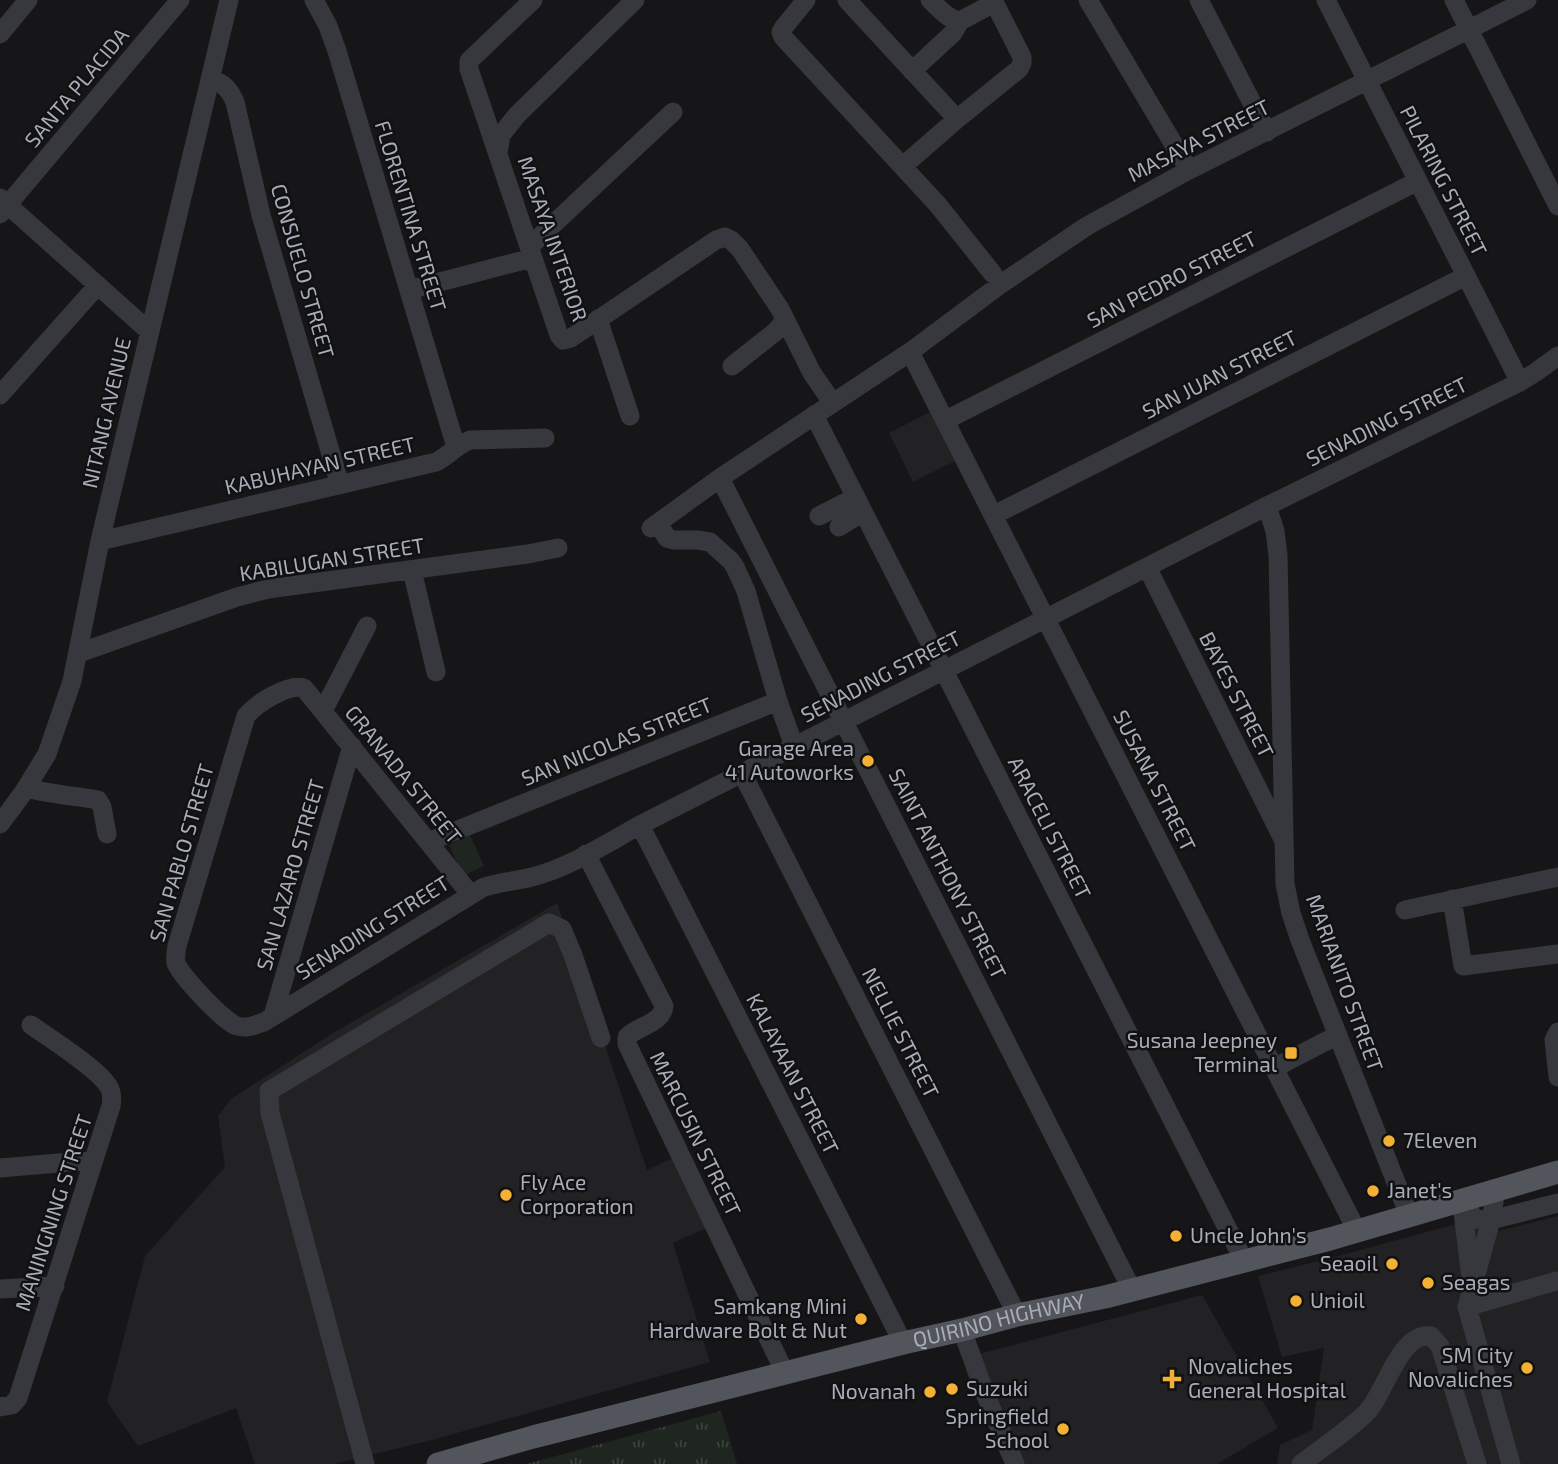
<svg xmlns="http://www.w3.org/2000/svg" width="1558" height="1464" font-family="'Exo 2',sans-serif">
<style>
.built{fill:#222225}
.grass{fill:url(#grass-tufts)}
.pitch{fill:#1e261f}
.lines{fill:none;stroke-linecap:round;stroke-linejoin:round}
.minor{stroke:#37383d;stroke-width:19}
.major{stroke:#53555c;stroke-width:23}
.poi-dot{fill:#f2b134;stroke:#111113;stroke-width:2.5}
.labels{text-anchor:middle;stroke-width:5;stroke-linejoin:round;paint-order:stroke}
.street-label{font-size:21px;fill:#a8adb8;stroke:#111113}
.poi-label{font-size:21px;fill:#a8adb8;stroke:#111113;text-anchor:start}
</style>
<defs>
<pattern id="grass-tufts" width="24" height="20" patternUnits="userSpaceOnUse" patternTransform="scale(1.75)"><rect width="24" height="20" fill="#1e261f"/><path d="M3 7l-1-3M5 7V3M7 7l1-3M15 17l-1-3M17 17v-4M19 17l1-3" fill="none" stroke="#3c433d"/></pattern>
</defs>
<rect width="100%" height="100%" fill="#161618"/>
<!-- built -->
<path class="built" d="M930,412L955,461L913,482L889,433Z
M557,903L647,1170L677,1156L711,1226L673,1243L710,1362L432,1440L334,1464H255L236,1408L138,1446L107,1402L145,1256L225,1167L218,1116L231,1099L333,1033Z
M1558,1216V1464H1277L1280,1445L1312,1430L1324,1348L1282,1357L1258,1276L1331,1258L1456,1224L1494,1232Z
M1202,1295L1278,1428L1217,1464H1023L979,1354Z"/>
<!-- grass -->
<path class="grass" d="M721,1411L737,1464H527Z"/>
<!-- pitch -->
<path class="pitch" d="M470,835L484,866L463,876L449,845Z"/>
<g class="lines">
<!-- minor -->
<path class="minor" d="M314,0L328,26L337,51L456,447
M533,0L469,61V69L559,335L563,340L571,338L716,240L725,237L731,240L740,249L780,309L812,373L832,402
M806,0L784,27L781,32L783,37L938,205L993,274
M847,0L957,119
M930,0C939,8 948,20 960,21L994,3
M1088,0L1189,170
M1199,0L1267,132
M1326,0L1520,382
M1454,0L1558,206
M0,34L28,0
M912,71L953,33L960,21
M210,79C224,83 229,89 235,102L261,215L340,485
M498,153L501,135L517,115L635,0
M903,166L957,119L1019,69L1022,63V57L993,0
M0,198L150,332
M0,214L180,0
M529,247L673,112
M409,290L532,258
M598,319L630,416
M910,352L1357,1231
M732,366L775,332L785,321
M0,395L98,285
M814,415L1244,1261
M946,420L1418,181
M720,478L1132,1290
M1267,506L1275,531L1278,555L1285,884L1291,913L1300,940L1409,1215
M994,515L1466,276
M819,516L856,497
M658,523L667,538L674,540H697L710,542L731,561L735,567L746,591L778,701L794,746
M839,527L863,512
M651,528L720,478L910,352L1001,284L1087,226L1189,170L1527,0
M100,541L436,462C448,456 457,445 470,440L545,438
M1147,567L1283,839
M412,570L436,672
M79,653L237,597L268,589L528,554L558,548
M323,711L367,626
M742,773L1017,1315
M26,788C50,794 74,796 98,800L102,807L107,834
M0,824L23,793L47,754L72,681L100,541L229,0
M640,825L903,1343
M428,842L778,701
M586,854L664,1006C662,1024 639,1025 627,1037V1044L785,1373
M471,895L304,688C288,683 256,704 246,716L177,946C176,952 175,957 176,963C180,975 225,1023 237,1026C247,1029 255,1025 264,1022L484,887C500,882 516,881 532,877C569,868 607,843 640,825L1267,506L1520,382L1536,372L1558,356
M1452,899L1463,966L1558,954
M1405,910L1558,877
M273,1016L352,746
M1558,1032L1554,1040L1558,1077
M1274,1068L1338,1035
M0,1168L94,1160
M1496,1190L1491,1220L1467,1307L1511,1464
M1461,1200L1475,1219L1491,1220L1558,1203
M1462,1204L1471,1278
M0,1289L55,1286
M1467,1307L1556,1281
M962,1330L986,1396L1015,1464
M0,1407L12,1405L18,1398L111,1106C112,1100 112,1094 110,1089C102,1071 49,1038 31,1025
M365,1464L270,1113L269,1091L549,923L562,929L573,955L601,1038
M1301,1464C1322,1448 1346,1432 1365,1414C1385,1396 1398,1332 1431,1336L1440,1346L1477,1464"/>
<!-- major -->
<path class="major" id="s1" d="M438,1464L533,1437L903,1343L962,1330L1017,1315L1105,1297L1330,1239L1558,1172"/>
</g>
<!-- markers -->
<g class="poi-dot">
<circle cx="868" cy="761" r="7"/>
<rect x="1284" y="1046" width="14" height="14" rx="3.5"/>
<circle cx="1389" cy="1141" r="7"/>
<circle cx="1373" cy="1191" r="7"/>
<circle cx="506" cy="1195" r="7"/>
<circle cx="1176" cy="1236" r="7"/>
<circle cx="1392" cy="1264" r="7"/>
<circle cx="1428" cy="1283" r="7"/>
<circle cx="1296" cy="1301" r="7"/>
<circle cx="861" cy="1319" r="7"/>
<circle cx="1527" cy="1368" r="7"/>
<path d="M1168.5 1368.5h7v7h7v7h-7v7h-7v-7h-7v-7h7z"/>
<circle cx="952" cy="1389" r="7"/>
<circle cx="930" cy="1392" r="7"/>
<circle cx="1063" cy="1429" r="7"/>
</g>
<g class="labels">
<!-- street labels -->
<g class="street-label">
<text transform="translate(77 88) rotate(-50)" y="7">SANTA PLACIDA</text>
<text transform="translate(1199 141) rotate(-27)" y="7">MASAYA STREET</text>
<text transform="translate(1443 181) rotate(63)" y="7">PILARING STREET</text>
<text transform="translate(410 216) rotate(73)" y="7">FLORENTINA STREET</text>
<text transform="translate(552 239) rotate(71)" y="7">MASAYA INTERIOR</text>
<text transform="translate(302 271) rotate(74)" y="7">CONSUELO STREET</text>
<text transform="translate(1172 280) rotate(-27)" y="7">SAN PEDRO STREET</text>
<text transform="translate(1220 375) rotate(-27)" y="7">SAN JUAN STREET</text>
<text transform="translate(107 413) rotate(-77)" y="7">NITANG AVENUE</text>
<text transform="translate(1387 422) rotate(-26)" y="7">SENADING STREET</text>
<text transform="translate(320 466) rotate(-13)" y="7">KABUHAYAN STREET</text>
<text transform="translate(332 560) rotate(-9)" y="7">KABILUGAN STREET</text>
<text transform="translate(881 677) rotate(-27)" y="7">SENADING STREET</text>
<text transform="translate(1236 695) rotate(63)" y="7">BAYES STREET</text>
<text transform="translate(617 742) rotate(-22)" y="7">SAN NICOLAS STREET</text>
<text transform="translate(403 775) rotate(51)" y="7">GRANADA STREET</text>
<text transform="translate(1154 781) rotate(63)" y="7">SUSANA STREET</text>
<text transform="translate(1049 828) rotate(63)" y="7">ARACELI STREET</text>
<text transform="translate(182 853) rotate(-74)" y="7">SAN PABLO STREET</text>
<text transform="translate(947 874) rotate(63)" y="7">SAINT ANTHONY STREET</text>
<text transform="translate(291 875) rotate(-74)" y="7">SAN LAZARO STREET</text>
<text transform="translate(373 928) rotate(-32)" y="7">SENADING STREET</text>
<text transform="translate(1344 983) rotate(70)" y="7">MARIANITO STREET</text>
<text transform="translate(900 1033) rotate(63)" y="7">NELLIE STREET</text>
<text transform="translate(792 1074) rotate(63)" y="7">KALAYAAN STREET</text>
<text transform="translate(695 1134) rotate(64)" y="7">MARCUSIN STREET</text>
<text transform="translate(54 1213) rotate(-72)" y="7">MANINGNING STREET</text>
<text dy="7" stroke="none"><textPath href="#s1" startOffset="579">QUIRINO HIGHWAY</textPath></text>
</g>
<!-- poi labels -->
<g class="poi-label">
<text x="854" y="756" text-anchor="end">Garage Area<tspan x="854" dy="24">41 Autoworks</tspan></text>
<text x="1277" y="1048" text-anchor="end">Susana Jeepney<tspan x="1277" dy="24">Terminal</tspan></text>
<text x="1403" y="1148">7Eleven</text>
<text x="520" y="1190">Fly Ace<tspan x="520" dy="24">Corporation</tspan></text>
<text x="1387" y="1198">Janet's</text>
<text x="1190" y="1243">Uncle John's</text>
<text x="1378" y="1271" text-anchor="end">Seaoil</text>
<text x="1442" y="1290">Seagas</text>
<text x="1310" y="1308">Unioil</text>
<text x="847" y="1314" text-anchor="end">Samkang Mini<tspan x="847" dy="24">Hardware Bolt &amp; Nut</tspan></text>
<text x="1513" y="1363" text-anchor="end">SM City<tspan x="1513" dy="24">Novaliches</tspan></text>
<text x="1188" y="1374">Novaliches<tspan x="1188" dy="24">General Hospital</tspan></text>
<text x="966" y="1396">Suzuki</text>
<text x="916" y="1399" text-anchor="end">Novanah</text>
<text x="1049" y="1424" text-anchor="end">Springfield<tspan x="1049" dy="24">School</tspan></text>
</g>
</g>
</svg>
